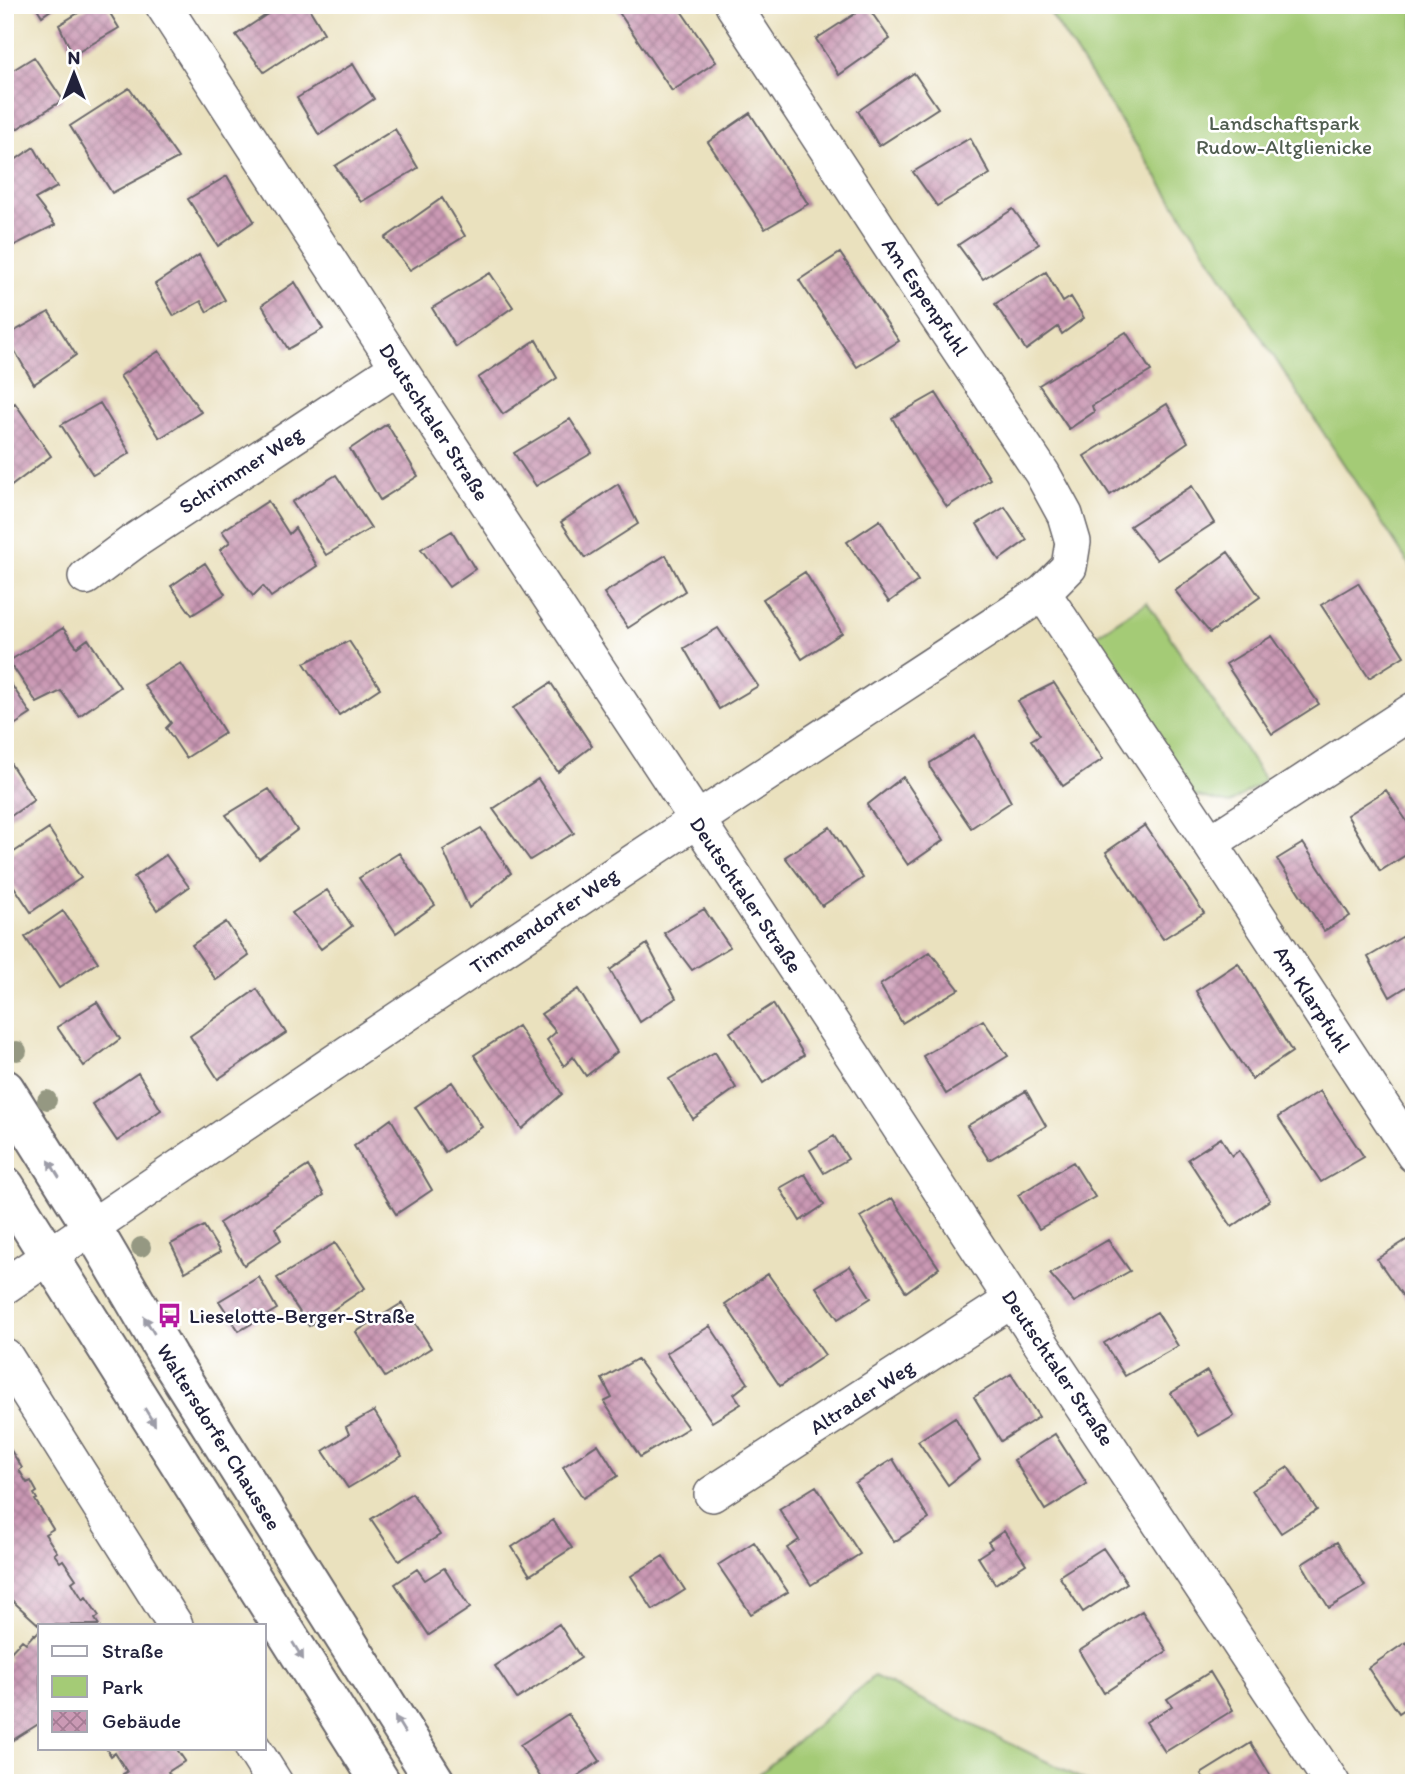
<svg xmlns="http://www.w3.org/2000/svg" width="1419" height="1788" font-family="Itim,sans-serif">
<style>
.green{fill:#a4cb76;stroke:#637658;stroke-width:2}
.building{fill:url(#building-cross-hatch)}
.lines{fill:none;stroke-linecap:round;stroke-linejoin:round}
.minor-casing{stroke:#686569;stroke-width:38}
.major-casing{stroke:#686569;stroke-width:42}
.minor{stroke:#fff;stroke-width:35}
.major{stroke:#fff;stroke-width:38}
.tree{fill:#959882}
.oneway{fill:#9c9ca7}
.labels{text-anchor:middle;stroke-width:5;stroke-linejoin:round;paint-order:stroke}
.park-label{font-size:21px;fill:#505d50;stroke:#fff}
.street-label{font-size:21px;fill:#22223b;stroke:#fff}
.poi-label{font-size:21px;fill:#22223b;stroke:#fff;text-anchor:start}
</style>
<defs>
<pattern id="building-cross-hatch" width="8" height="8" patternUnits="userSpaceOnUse" patternTransform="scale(1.75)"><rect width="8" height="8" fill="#ca99b4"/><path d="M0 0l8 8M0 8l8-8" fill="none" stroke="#a47c94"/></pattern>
</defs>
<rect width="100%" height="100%" fill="#fff"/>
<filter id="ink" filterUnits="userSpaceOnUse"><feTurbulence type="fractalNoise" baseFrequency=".0143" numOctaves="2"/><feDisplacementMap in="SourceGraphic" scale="14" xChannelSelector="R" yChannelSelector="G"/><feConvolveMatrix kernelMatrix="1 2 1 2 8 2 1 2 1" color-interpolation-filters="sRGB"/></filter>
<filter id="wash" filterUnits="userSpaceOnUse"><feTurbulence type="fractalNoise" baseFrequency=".00686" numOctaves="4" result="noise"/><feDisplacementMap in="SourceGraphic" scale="28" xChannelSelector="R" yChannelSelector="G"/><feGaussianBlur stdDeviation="1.57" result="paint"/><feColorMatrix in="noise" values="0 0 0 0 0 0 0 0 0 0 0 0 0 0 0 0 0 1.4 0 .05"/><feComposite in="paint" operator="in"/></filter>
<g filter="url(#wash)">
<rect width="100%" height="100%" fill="#eae1be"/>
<!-- green -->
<path class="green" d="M1045,5H1414V572Z
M1147,602L1265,780L1229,804L1193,795L1090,639Z
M874,1676L1090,1783H749Z"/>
<g id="blocks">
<!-- building -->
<path class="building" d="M35,5H58L42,16Z
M91,5H105L119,28L73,55L59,25Z
M281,5H307L324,33L264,72L236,35Z
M614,5H677L716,62L672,91Z
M867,6L890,39L839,75L816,39Z
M34,57L63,100L15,130L5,114V75Z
M353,64L374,99L319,135L297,98Z
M914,73L938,108L879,146L858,111Z
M129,88L178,158L112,193L70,126Z
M750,113L808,204L765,229L708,142Z
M395,129L418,168L361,202L335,166Z
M970,138L990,174L937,206L913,172Z
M34,147L57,187L35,199L55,225L5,250V167Z
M227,176L254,221L218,246L188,199Z
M442,198L465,236L410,270L385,238Z
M1013,209L1039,244L983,279L958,245Z
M840,253L899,341L857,367L799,280Z
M199,255L225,300L207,312L201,301L174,316L155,284Z
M1046,272L1063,302L1071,297L1084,318L1062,334L1058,327L1026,350L995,304Z
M490,273L513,307L456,347L432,308Z
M295,282L323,329L288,349L262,305Z
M49,312L76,355L34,384L6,336Z
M1126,332L1151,371L1092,406L1094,412L1069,429L1039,385Z
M536,340L557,378L503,414L478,378Z
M159,351L201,412L160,438L120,376Z
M936,393L990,479L947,507L918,464L892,418Z
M15,403L51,456L10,487L5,480V410Z
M100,403L130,453L93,475L61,425Z
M1167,404L1188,442L1110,495L1084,456Z
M570,419L592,453L536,486L514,453Z
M387,424L418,476L380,500L350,449Z
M336,475L371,528L326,555L292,502Z
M618,484L638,524L585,558L561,522Z
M1192,486L1214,523L1157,560L1130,526Z
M268,501L289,534L295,528L317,566L271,597L263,586L253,596L220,550L230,542L222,531Z
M1005,507L1027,540L999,560L977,524Z
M880,520L918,581L889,602L847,542Z
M452,531L475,569L449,587L421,549Z
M1228,552L1260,597L1210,633L1175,591Z
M666,555L685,591L628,628L604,593Z
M205,563L225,594L192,615L171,586Z
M805,572L842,633L802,659L763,599Z
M5,576L12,586L5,591Z
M1358,583L1404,656L1369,678L1321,605Z
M63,628L77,647L88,639L120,687L79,716L61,691L37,703L9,661Z
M718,628L758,686L719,709L684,648Z
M1272,636L1319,704L1272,734L1226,664Z
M349,641L380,688L339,715L304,663Z
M181,663L225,733L186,758L166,728L171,723L144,685Z
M5,675L31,714L5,731Z
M551,683L592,746L558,772L513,708Z
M1054,683L1103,759L1063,786L1031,740L1040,735L1018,701Z
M975,735L1011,802L971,828L931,769L930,763Z
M5,755L34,800L5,820Z
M903,777L944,840L908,865L867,805Z
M538,779L574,833L530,860L493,809Z
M269,789L297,830L259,859L226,815Z
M1386,790L1414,832V850L1380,871L1347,815Z
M1145,825L1204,913L1163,939L1106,852Z
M830,827L863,878L822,906L785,857Z
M481,828L511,873L469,908L443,850Z
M49,829L81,878L31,912L5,873V858Z
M1303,843L1350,916L1324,931L1277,859Z
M399,853L435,905L396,933L359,878Z
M166,855L189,887L157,910L134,877Z
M327,890L352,926L321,949L292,913Z
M704,909L730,947L692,970L664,933Z
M63,911L98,962L59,988L25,937Z
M226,922L249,956L216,980L192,945Z
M1407,934L1414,945V982L1390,997L1368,957Z
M647,944L676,998L640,1022L610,970Z
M930,952L959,989L902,1023L880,985Z
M1238,963L1292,1052L1252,1079L1224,1038L1196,991Z
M257,989L286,1033L218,1079L190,1036Z
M578,989L617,1052L586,1076L573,1057L564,1066L547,1040L556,1032L541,1014Z
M97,1002L120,1039L84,1066L57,1027Z
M773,1004L804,1055L763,1083L730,1032Z
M983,1020L1008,1056L946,1094L923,1056Z
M518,1026L562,1094L522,1129L474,1055Z
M715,1052L736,1088L693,1119L669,1079Z
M138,1073L161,1110L117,1141L92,1104Z
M452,1082L482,1127L445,1152L415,1107Z
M1026,1091L1046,1126L989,1160L967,1126Z
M1320,1091L1364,1157L1321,1182L1278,1117Z
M391,1119L432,1190L396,1214L354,1146Z
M834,1136L848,1159L824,1173L810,1150Z
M1221,1138L1232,1156L1239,1150L1270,1200L1232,1227L1188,1159Z
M1073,1162L1095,1197L1039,1229L1018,1195Z
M308,1166L324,1195L275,1228L281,1240L244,1265L219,1223Z
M805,1174L824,1205L800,1221L780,1188Z
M892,1198L939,1268L906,1292L860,1217Z
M204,1226L220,1252L185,1272L171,1244Z
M1414,1235V1312L1377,1259Z
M1108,1240L1130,1271L1074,1302L1050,1274Z
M335,1243L365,1288L309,1326L277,1278Z
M850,1266L871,1298L838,1319L816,1287Z
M768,1274L825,1355L780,1386L725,1304Z
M259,1277L277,1309L239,1331L219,1301Z
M402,1303L431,1348L385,1377L356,1332Z
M1157,1312L1178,1346L1125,1376L1104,1343Z
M710,1326L748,1383L734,1394L741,1404L712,1422L666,1353Z
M637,1359L688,1428L640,1457L604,1402L612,1398L602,1379Z
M1207,1371L1234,1416L1199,1436L1171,1393Z
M1011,1374L1039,1417L1001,1441L974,1397Z
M374,1411L402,1456L348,1488L323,1451L349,1434L346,1427Z
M955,1417L980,1460L948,1485L918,1441Z
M1055,1434L1087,1484L1045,1510L1014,1460Z
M598,1444L618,1476L583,1498L563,1467Z
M5,1448L7,1451L10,1449L22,1468L19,1470L27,1483L31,1481L37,1492L34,1494L37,1499L35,1500L53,1529L45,1534L57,1552L54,1554L60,1562L63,1560L76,1579L72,1582L83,1600L86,1597L99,1616L95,1619L99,1625H39L5,1594Z
M893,1459L929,1519L894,1542L855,1483Z
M1288,1467L1317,1510L1281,1533L1252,1490Z
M816,1486L860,1554L811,1585L787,1548L799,1540L779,1509Z
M412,1493L440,1535L399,1561L371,1519Z
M553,1520L572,1548L530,1575L512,1547Z
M1004,1531L1026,1564L995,1584L978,1557L992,1548L988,1542Z
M754,1542L788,1592L751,1614L718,1565Z
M1337,1542L1365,1586L1329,1608L1302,1564Z
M1103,1548L1127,1583L1083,1612L1059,1576Z
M663,1556L685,1590L653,1610L631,1576Z
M444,1568L470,1608L429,1635L395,1584L417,1569L425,1580Z
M1142,1611L1167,1651L1104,1693L1079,1651Z
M559,1624L581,1658L517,1699L495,1666Z
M40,1630V1723L5,1745V1665L10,1659L7,1656L22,1640L26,1643L34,1634L35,1635Z
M1406,1642L1414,1653V1703L1399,1713L1368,1668Z
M1210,1672L1233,1710L1165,1752L1146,1722L1172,1706L1167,1699Z
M568,1714L600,1761L567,1783H544L520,1745Z
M1251,1743L1275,1783H1207L1201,1774Z
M106,1748H176L185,1761L168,1772L171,1776L160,1783H129L123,1774L127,1772L115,1753L111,1756Z"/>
</g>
</g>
<g filter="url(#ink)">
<use href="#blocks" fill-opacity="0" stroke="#686569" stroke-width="2"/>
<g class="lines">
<defs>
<path id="minor" d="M163,5L398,367L867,1077L1012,1300L1332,1783
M86,577L133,542L398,367
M1043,593L1210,843L1414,1155
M1210,843L1414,710
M5,1286C349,1051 694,819 1043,593L1069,567L1073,542L1065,515L1042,473L900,261L733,5
M5,1356L175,1625
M712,1494L1012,1300
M253,1748L275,1783"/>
<path id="major" d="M5,1089L91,1226L168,1357L436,1783
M5,1186L381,1783"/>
</defs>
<!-- minor casing -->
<use href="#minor" class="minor-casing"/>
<!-- major casing -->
<use href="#major" class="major-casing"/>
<!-- minor -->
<use href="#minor" class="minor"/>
<!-- major -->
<use href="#major" class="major"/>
</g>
<!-- trees -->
<g class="tree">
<circle cx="17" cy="1051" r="10"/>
<circle cx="47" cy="1100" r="10"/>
<circle cx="141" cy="1247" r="10"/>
</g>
<!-- one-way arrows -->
<defs><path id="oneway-solid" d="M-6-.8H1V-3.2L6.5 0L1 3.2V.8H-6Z" transform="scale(1.75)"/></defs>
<g class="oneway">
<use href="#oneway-solid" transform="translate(54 1169) rotate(-122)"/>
<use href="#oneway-solid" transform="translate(149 1325) rotate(-121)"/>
<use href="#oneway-solid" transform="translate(150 1417) rotate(58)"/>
<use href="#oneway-solid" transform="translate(298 1651) rotate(58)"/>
<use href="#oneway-solid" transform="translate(400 1725) rotate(-122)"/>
</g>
</g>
<!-- icons -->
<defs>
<symbol id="bus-bare" viewBox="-9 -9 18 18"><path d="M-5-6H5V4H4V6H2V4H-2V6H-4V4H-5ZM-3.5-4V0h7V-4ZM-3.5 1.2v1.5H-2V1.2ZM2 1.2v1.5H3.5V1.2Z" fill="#b5179e" stroke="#fff" stroke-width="2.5" paint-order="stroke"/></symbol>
</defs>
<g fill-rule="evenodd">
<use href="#bus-bare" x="152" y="1298" width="35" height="35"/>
</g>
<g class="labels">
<!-- park labels -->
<g class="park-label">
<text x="1284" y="130">Landschaftspark<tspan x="1284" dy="24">Rudow-Altglienicke</tspan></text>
</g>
<!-- street labels -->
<g class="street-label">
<text transform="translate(925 297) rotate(56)" y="7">Am Espenpfuhl</text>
<text transform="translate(434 422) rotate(57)" y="7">Deutschtaler Straße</text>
<text transform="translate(241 470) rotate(-33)" y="7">Schrimmer Weg</text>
<text transform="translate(746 895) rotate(56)" y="7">Deutschtaler Straße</text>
<text transform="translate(544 921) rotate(-34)" y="7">Timmendorfer Weg</text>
<text transform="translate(1312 999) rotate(57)" y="7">Am Klarpfuhl</text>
<text transform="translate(1058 1368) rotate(56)" y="7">Deutschtaler Straße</text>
<text transform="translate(862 1397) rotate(-33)" y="7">Altrader Weg</text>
<text transform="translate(219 1437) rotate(58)" y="7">Waltersdorfer Chaussee</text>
</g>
<!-- poi labels -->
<g class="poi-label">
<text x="189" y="1323">Lieselotte-Berger-Straße</text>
</g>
</g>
<!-- margin -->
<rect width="1419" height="1788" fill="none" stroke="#fff" stroke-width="28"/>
<!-- legend -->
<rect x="38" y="1624" width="228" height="126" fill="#ffffff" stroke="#a7a7b1" stroke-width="2"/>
<rect x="52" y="1646" width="35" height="10" fill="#ffffff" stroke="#a7a7b1" stroke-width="2"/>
<text x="102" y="1658" font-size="21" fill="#22223b">Straße</text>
<rect x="52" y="1676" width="35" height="21" fill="#a4cb76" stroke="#a7a7b1" stroke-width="2"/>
<text x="102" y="1694" font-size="21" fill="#22223b">Park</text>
<rect x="52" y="1711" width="35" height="21" fill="url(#building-cross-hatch)" stroke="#a7a7b1" stroke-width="2"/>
<text x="102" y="1728" font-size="21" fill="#22223b">Gebäude</text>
<!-- north arrow -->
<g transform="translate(74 74)" stroke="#ffffff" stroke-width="5" paint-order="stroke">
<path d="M0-5L12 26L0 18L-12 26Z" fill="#22223b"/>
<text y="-10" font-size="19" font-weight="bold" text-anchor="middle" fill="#22223b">N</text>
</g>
</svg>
